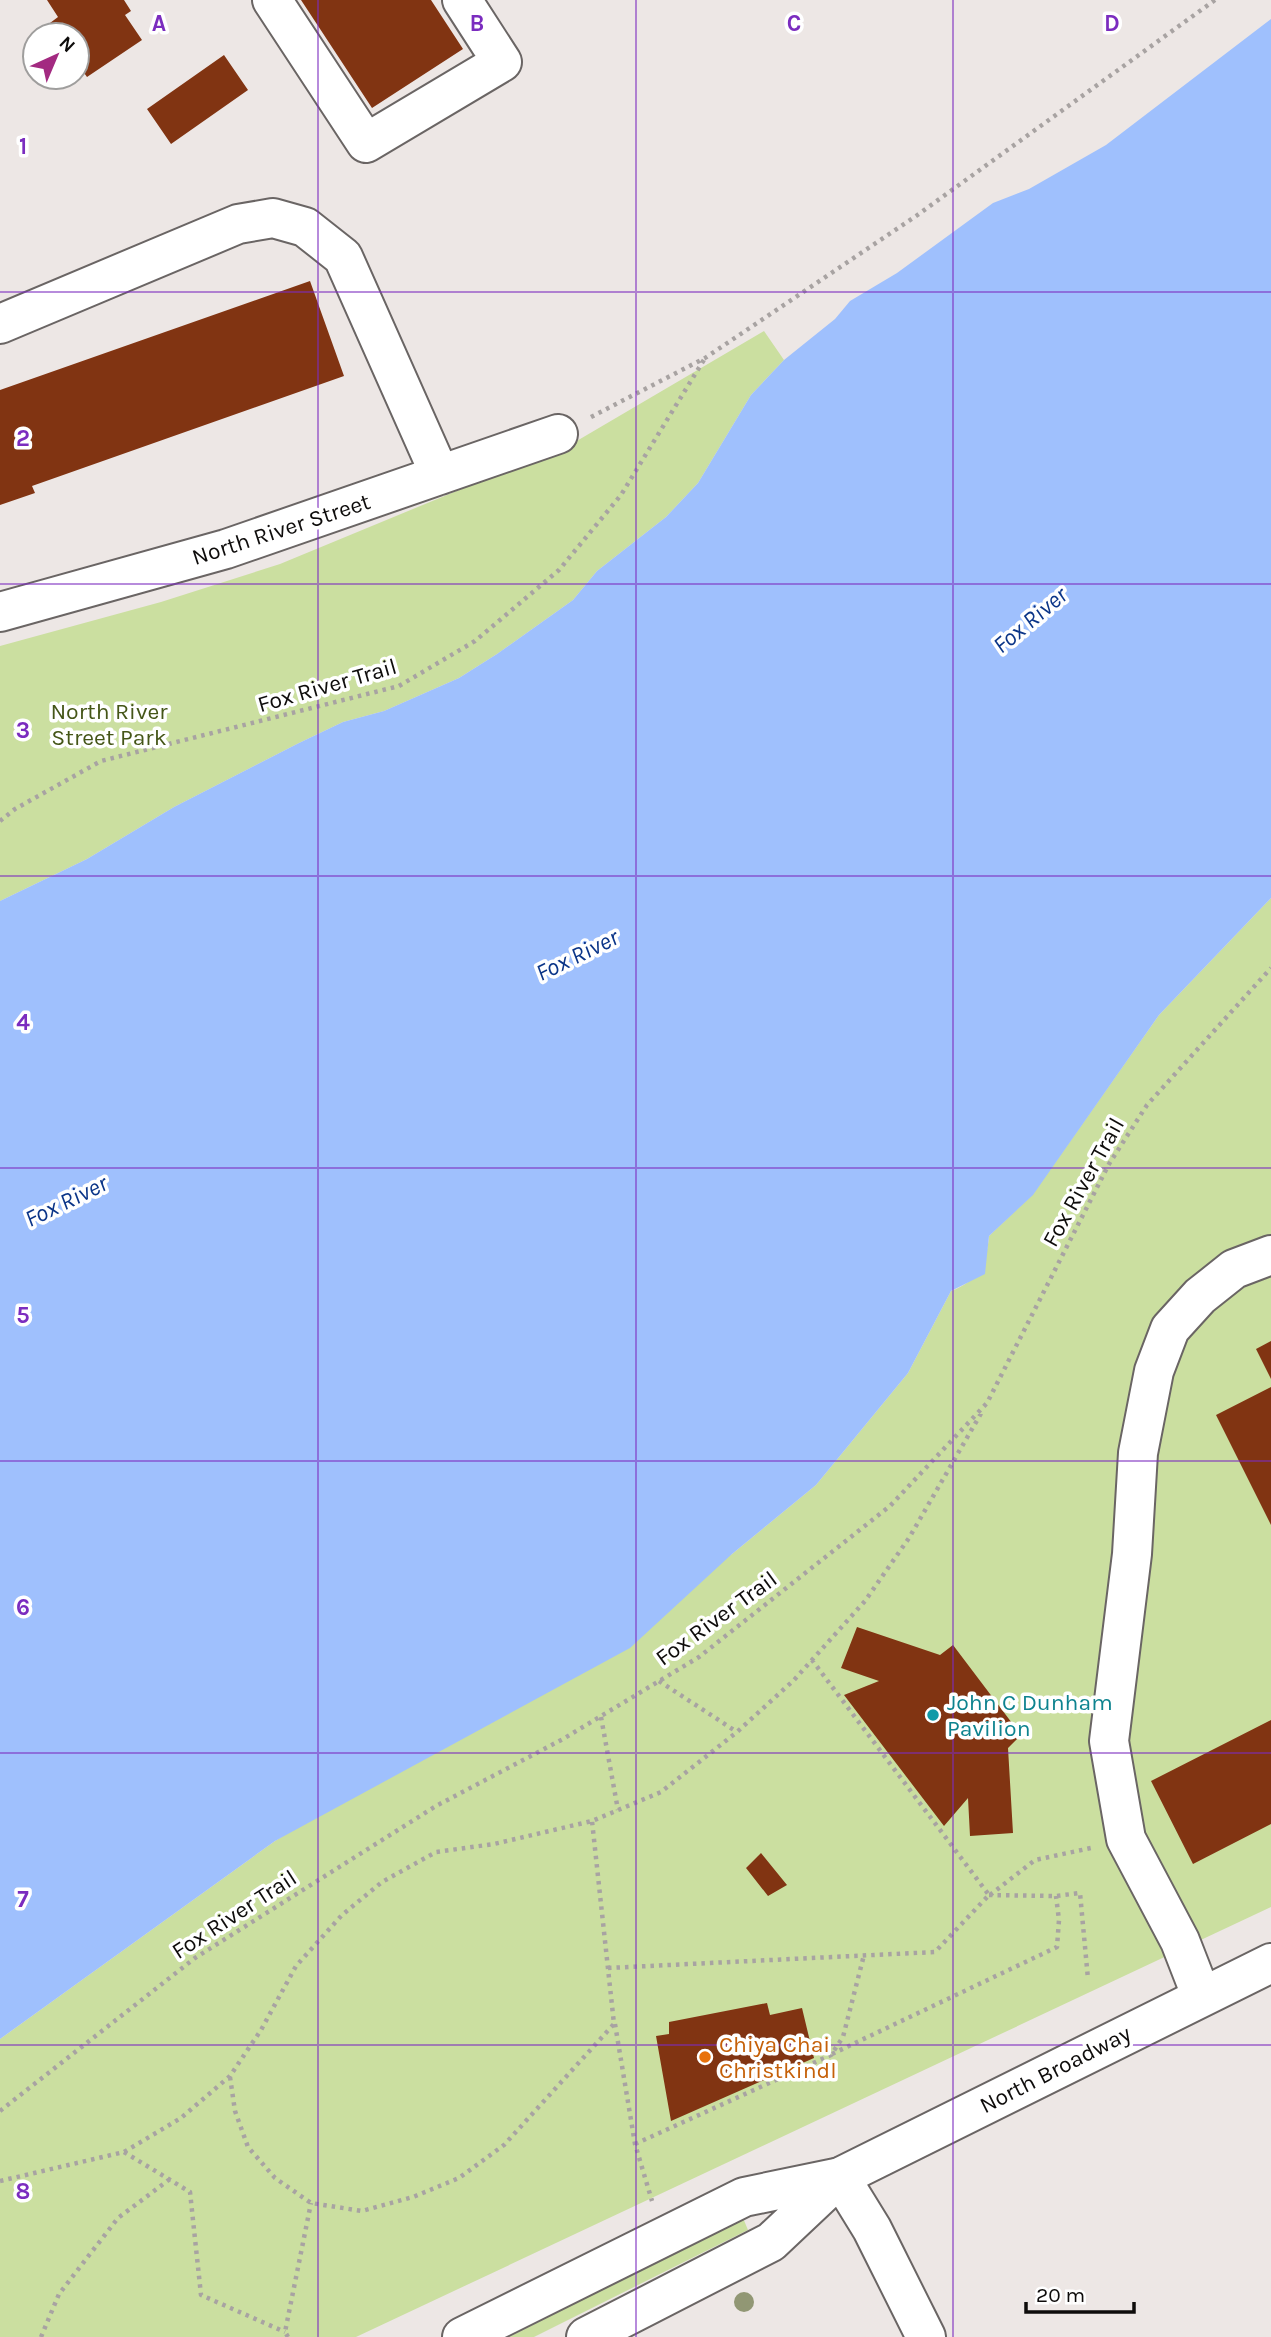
<svg xmlns="http://www.w3.org/2000/svg" width="1271" height="2337" font-family="Karla,sans-serif">
<style>
.green{fill:#cbdfa0}
.water{fill:#9fc0fd}
.building{fill:#813412}
.lines{fill:none;stroke-linecap:round;stroke-linejoin:round}
.minor-casing{stroke:#6a6564;stroke-width:42}
.major-casing{stroke:#6a6564;stroke-width:42}
.path{stroke:#a8a3a2;stroke-width:4.5;stroke-dasharray:3.5 5;stroke-linecap:butt}
.minor{stroke:#fff;stroke-width:38}
.major{stroke:#fff;stroke-width:38}
.tree{fill:#919774}
.grid{fill:none;stroke:#7b2cbf;stroke-width:2;stroke-opacity:0.55}
.culture-dot{fill:#0f9aa8;stroke:#fff;stroke-width:2.5}
.food-dot{fill:#e8710a;stroke:#fff;stroke-width:2.5}
.labels{text-anchor:middle;stroke-width:7;stroke-linejoin:round;paint-order:stroke}
.street-label{font-size:23px;fill:#0e0c0b;stroke:#fff}
.park-label{font-size:23px;fill:#455618;stroke:#fff}
.culture-label{font-size:23px;fill:#0d838f;stroke:#fff;text-anchor:start}
.food-label{font-size:23px;fill:#c56008;stroke:#fff;text-anchor:start}
.water-label{font-size:24px;font-style:italic;fill:#0b3588;stroke:#fff}
.grid-label{font-size:23px;text-anchor:middle;font-weight:bold;fill:#7b2cbf;stroke:#fff;stroke-width:7;stroke-linejoin:round;paint-order:stroke}
</style>
<rect width="100%" height="100%" fill="#ede7e5"/>
<!-- green -->
<path class="green" d="M764,331L784,360L751,395L698,483L666,517L597,571L573,600L497,654L459,678L384,711L343,722L299,743L174,807L87,859L0,901V646L161,602L280,564L575,442Z
M1271,898V1907L356,2337H0V2039L275,1841L732,1554L816,1485L908,1373L951,1291C977,1282 987,1263 989,1236L1033,1194L1159,1015Z
M743,2218L748,2230L534,2337H509Z"/>
<!-- water -->
<path class="water" d="M1271,19V898L1159,1015L1033,1195L989,1236L985,1274L951,1291L908,1373L816,1485L732,1554L630,1648L275,1841L0,2039V901L87,859L174,807L299,743L343,722L384,711L459,678L497,654L573,600L597,571L666,517L698,483L751,395L784,360L835,319L850,301L897,273L993,203L1029,189L1106,145Z"/>
<!-- building -->
<path class="building" d="M47,0H124L131,11L125,15L142,40L87,77L77,63V35H58L50,23L58,17Z
M301,0H431L463,49L372,108Z
M224,55L248,90L171,144L147,109Z
M310,281L344,376L32,486L35,493L0,505V390Z
M1271,1341V1379L1256,1349Z
M1271,1387V1525L1216,1415Z
M857,1627L940,1655L953,1645L1021,1735L1008,1748L1013,1833L970,1836L968,1798L944,1826L844,1695L879,1681L841,1668Z
M1271,1720V1824L1193,1864L1151,1781Z
M761,1853L787,1885L768,1896L746,1868Z
M767,2003L770,2015L802,2008L814,2058L671,2121L656,2036L669,2034V2022Z"/>
<g class="lines">
<defs>
<path id="minor" d="M272,0L366,143L502,62L462,0
M0,324L238,224L273,218L305,227L343,257L440,475
M0,612L226,549L558,434
M1201,1995L1180,1941L1126,1839L1109,1741L1132,1554L1138,1453L1154,1371L1170,1329L1200,1296L1234,1269L1271,1255
M840,2177L872,2229L926,2337"/>
<path id="major" d="M462,2337L744,2197L840,2177L1271,1963
M586,2337L771,2242L840,2177"/>
</defs>
<!-- minor casing -->
<use href="#minor" class="minor-casing"/>
<!-- major casing -->
<use href="#major" class="major-casing"/>
<!-- path -->
<path class="path" d="M591,417L705,358L916,216L1215,0
M0,821L15,809L101,761L399,686L475,641L559,570L621,495L705,358
M659,1681L737,1732
M601,1717L618,1810
M989,1895L1056,1896L1080,1893L1088,1979
M990,1895L1035,1860L1091,1848
M608,1968L935,1952L989,1895L812,1660
M615,2024L635,2144L652,2201
M832,2054L1057,1947L1059,1920L1056,1896
M230,2077L235,2111L248,2147L275,2178L311,2203L362,2211L413,2197L459,2178L504,2145L614,2024L592,1821
M0,2111L195,1958L436,1806L563,1739L699,1657L890,1506L987,1403L1109,1164L1147,1105L1271,968
M635,2144L831,2055L843,2037L864,1955
M124,2152L190,2192L201,2295L285,2332
M0,2181L124,2152L181,2118L230,2076L261,2030L296,1966L342,1915L382,1882L436,1852L494,1844L592,1821L661,1792L737,1732L794,1680L865,1601L909,1538L983,1410
M41,2337L59,2294L118,2218L170,2179
M288,2337L285,2332L311,2203"/>
<!-- minor -->
<use href="#minor" class="minor"/>
<!-- major -->
<use href="#major" class="major"/>
</g>
<!-- trees -->
<circle class="tree" cx="744" cy="2302" r="10"/>
<!-- grid -->
<path class="grid" d="M318,0V2337M636,0V2337M953,0V2337M0,292H1271M0,584H1271M0,876H1271M0,1168H1271M0,1461H1271M0,1753H1271M0,2045H1271"/>
<!-- markers -->
<circle class="culture-dot" cx="933" cy="1715" r="7"/>
<circle class="food-dot" cx="705" cy="2057" r="7"/>
<g class="labels">
<!-- street labels -->
<g class="street-label">
<text transform="translate(281 529) rotate(-18)" y="8">North River Street</text>
<text transform="translate(327 685) rotate(-16)" y="8">Fox River Trail</text>
<text transform="translate(1083 1182) rotate(-61)" y="8">Fox River Trail</text>
<text transform="translate(716 1618) rotate(-36)" y="8">Fox River Trail</text>
<text transform="translate(234 1914) rotate(-33)" y="8">Fox River Trail</text>
<text transform="translate(1055 2069) rotate(-27)" y="8">North Broadway</text>
</g>
<!-- park labels -->
<g class="park-label">
<text x="109" y="719">North River<tspan x="109" dy="26">Street Park</tspan></text>
</g>
<!-- culture labels -->
<g class="culture-label">
<text x="947" y="1710">John C Dunham<tspan x="947" dy="26">Pavilion</tspan></text>
</g>
<!-- food labels -->
<g class="food-label">
<text x="719" y="2052">Chiya Chai<tspan x="719" dy="26">Christkindl</tspan></text>
</g>
<!-- water labels -->
<g class="water-label">
<text transform="translate(1030 620) rotate(-40)" y="8">Fox River</text>
<text transform="translate(577 955) rotate(-26)" y="8">Fox River</text>
<text transform="translate(66 1201) rotate(-26)" y="8">Fox River</text>
</g>
</g>
<g class="grid-label">
<text x="159" y="31">A</text>
<text x="477" y="31">B</text>
<text x="794" y="31">C</text>
<text x="1112" y="31">D</text>
<text x="23" y="154">1</text>
<text x="23" y="446">2</text>
<text x="23" y="738">3</text>
<text x="23" y="1030">4</text>
<text x="23" y="1323">5</text>
<text x="23" y="1615">6</text>
<text x="23" y="1907">7</text>
<text x="23" y="2199">8</text>
</g>
<!-- north arrow -->
<g transform="translate(56 56) rotate(44)"><circle r="33" fill="#ffffff" stroke="#9f9e9d" stroke-width="2"/>
<path d="M0-5L12 26L0 18L-12 26Z" fill="#a32a81"/>
<text y="-10" font-size="19" font-weight="bold" text-anchor="middle" fill="#0e0c0b">N</text>
</g>
<!-- scale -->
<path d="M1026 2302v10h108v-10" fill="none" stroke="#0e0c0b" stroke-width="3.5"/>
<text x="1036" y="2302" font-size="21" fill="#0e0c0b" stroke="#ffffff" stroke-width="5" paint-order="stroke">20 m</text>
</svg>
